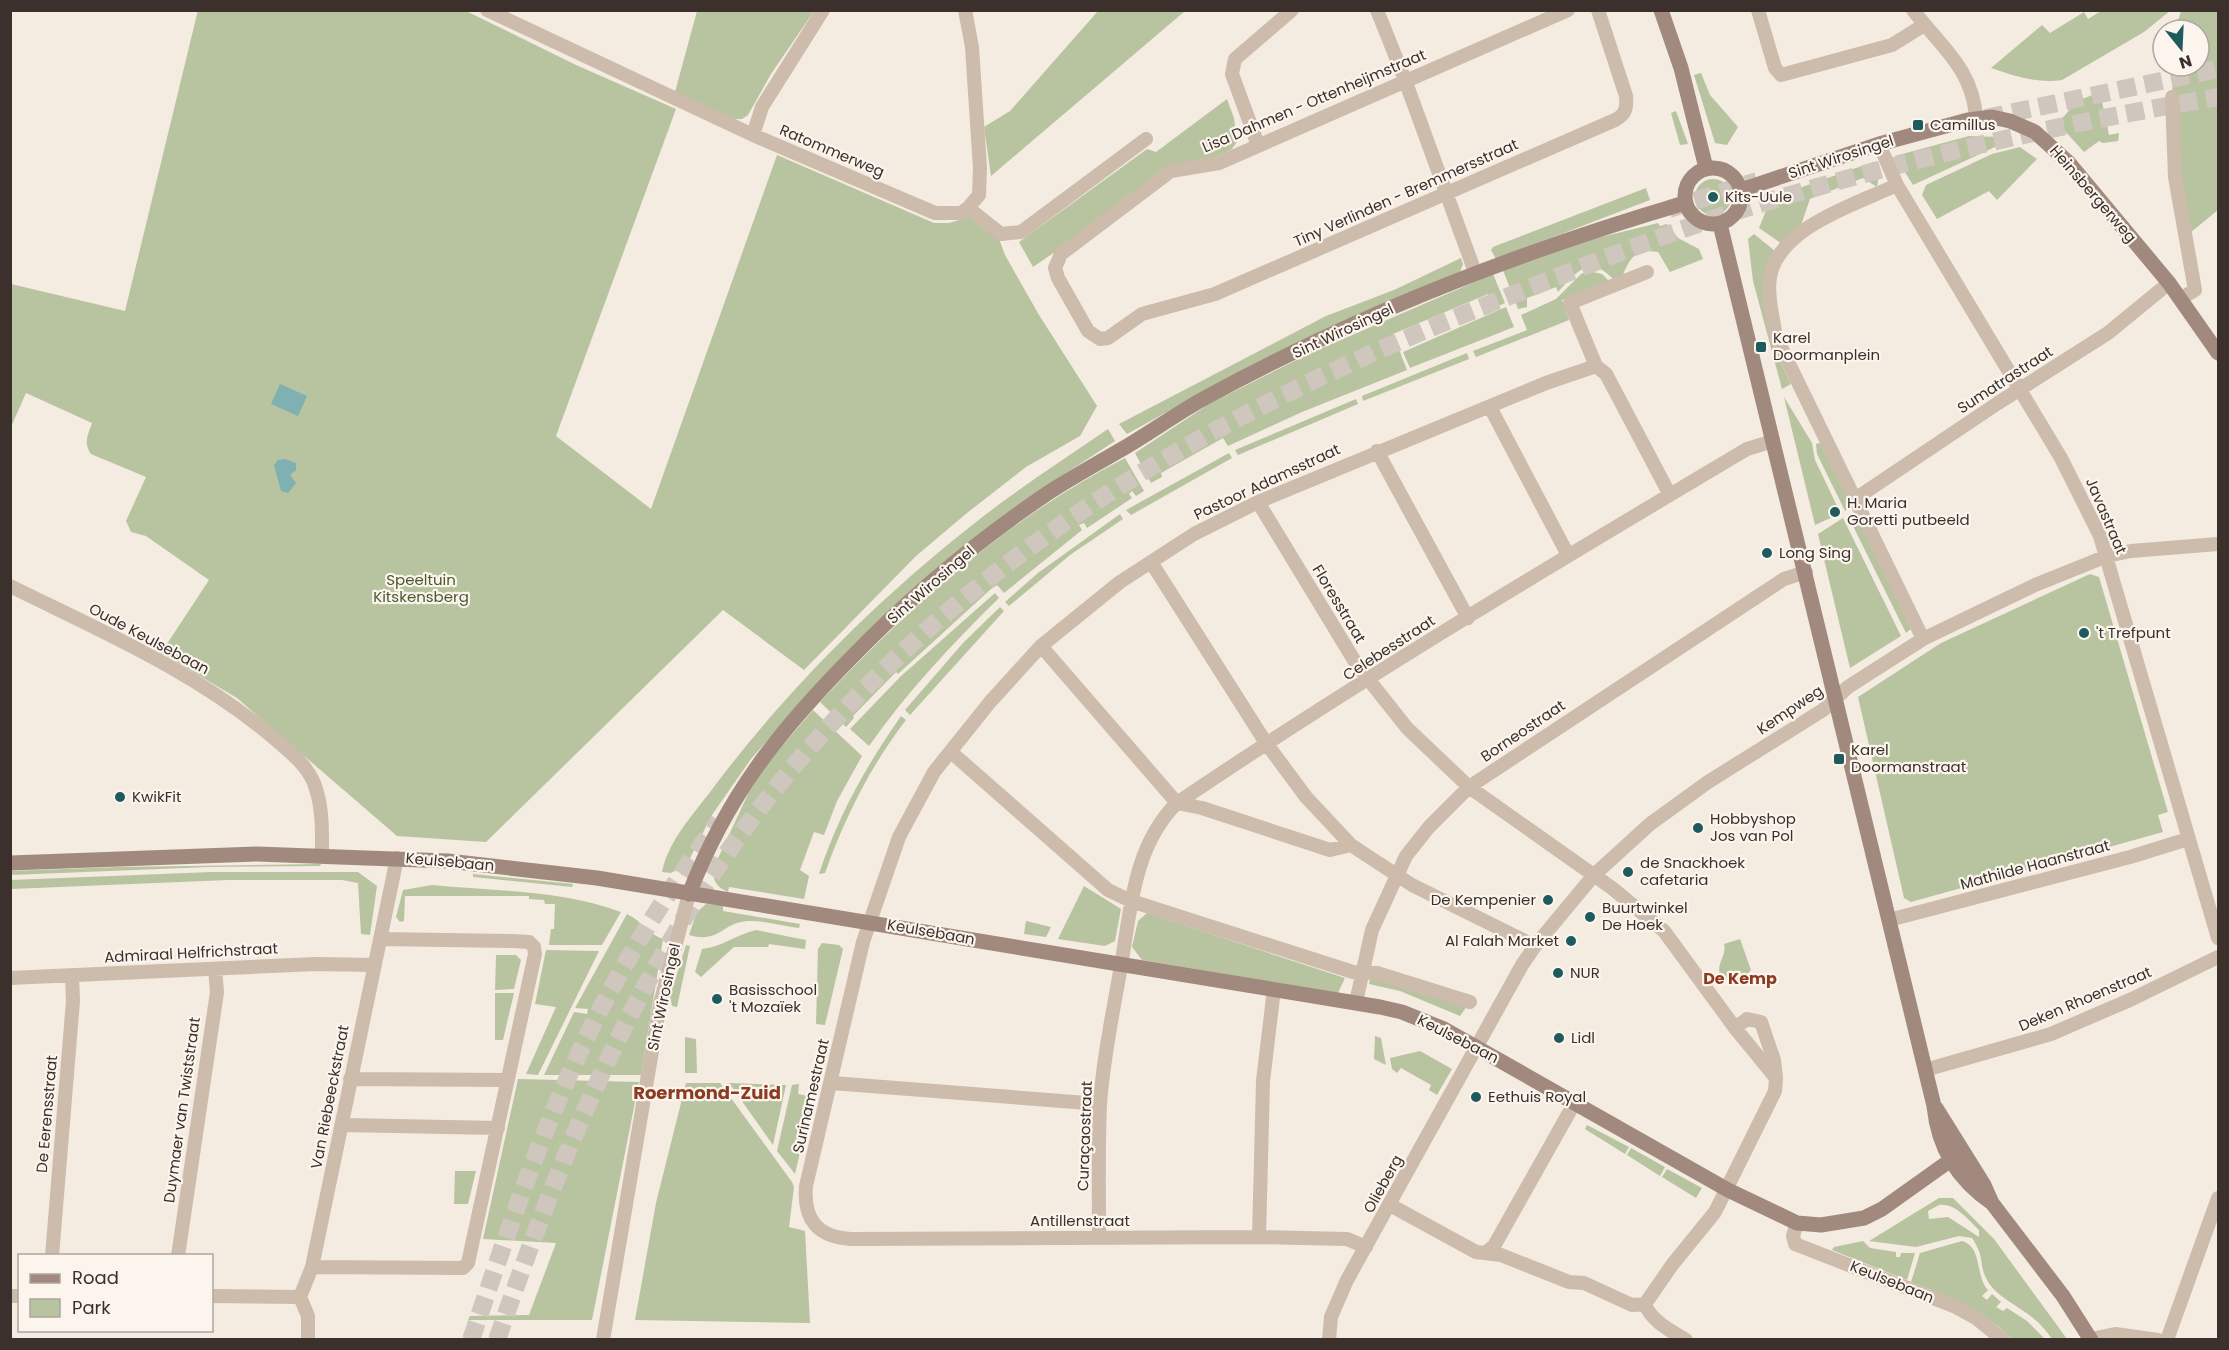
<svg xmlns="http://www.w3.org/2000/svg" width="2229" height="1350" font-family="Poppins,sans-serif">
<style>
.green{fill:#b8c4a0;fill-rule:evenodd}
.water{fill:#7fb0b2}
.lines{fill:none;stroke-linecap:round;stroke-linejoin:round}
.highway-tunnel{stroke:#cfc6bd;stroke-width:18;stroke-dasharray:18 9;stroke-linecap:butt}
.street{stroke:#cdbbac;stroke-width:14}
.secondary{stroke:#a18a7d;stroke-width:15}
.poi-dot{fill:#1f5a5e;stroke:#fbf5ee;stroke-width:2}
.labels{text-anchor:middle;stroke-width:4.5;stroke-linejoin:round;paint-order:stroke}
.street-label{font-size:15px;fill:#3b302b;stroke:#fbf5ee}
.poi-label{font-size:15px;fill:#3b302b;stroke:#fbf5ee;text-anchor:start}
.park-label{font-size:15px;fill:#4a5a2e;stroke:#fbf5ee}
.neighbourhood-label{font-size:16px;font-weight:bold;fill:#8c3b22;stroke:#fbf5ee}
.quarter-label{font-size:18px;font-weight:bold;fill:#8c3b22;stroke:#fbf5ee}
</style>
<rect width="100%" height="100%" fill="#f4ebe1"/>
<!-- green -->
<path class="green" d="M198,10L466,11L576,65L676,109L556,436L651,509L777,155L934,223H949L969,217L999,239L1005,255L1039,315L1097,406L1080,436L1026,467L967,513L916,556L804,670L723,610L486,842L397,836L237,698L161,653L209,580L146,536L131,532L126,521L146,477L91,454C83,443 88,435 92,423L26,393L11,427V284L125,311Z
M697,11H814L771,74L748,115L742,119H734L675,92Z
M1098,11H1185L991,176L984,127L1010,111Z
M2101,11H2170L2144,32L2062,80C2038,84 2014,76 1991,68L2042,25L2050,33L2084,12L2088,19Z
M2181,11H2218V210L2190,233L2173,133L2172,66H2199V30H2175Z
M1701,73L1710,95L1738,127L1727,145L1715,143L1694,75Z
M2100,92L2109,135L2119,133L2118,141L2103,143L2099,141L2084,152L2064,130L2053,129L2077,101Z
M1227,99L1234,118L1237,142L1231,150L1215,157L1173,165L1097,223L1033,267L1019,242L1147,149L1156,152Z
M1676,111L1688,144L1680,145L1671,113Z
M1969,136L1999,137L2008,141L1913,185L1895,156Z
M2020,147L2037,159L1997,200L1989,191L1937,219L1922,195L1926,185L1992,154Z
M1873,162L1877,165L1879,174L1877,187L1863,178L1810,199L1800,228L1782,244L1759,228L1771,198Z
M1695 197a18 18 0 1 1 36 0a18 18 0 1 1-36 0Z
M1646,188L1650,200L1496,259L1491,250L1493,247Z
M1658,223L1660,226L1667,224L1678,238L1699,249L1703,259L1670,272L1658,252C1635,248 1630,258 1622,277L1614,280C1590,254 1577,271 1558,292L1556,287L1527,298V307L1518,309L1503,270L1565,246Z
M1754,234L1775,251L1776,353L1791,384L1782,389L1753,281L1748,239Z
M1461,258L1463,264L1460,272L1227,379L1127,434L1119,424L1326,316L1394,290Z
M1588,271L1602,274L1609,281L1562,300L1569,320L1476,357L1473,351L1527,330L1521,315L1556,299L1581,274Z
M1493,274L1505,303L1494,308L1488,294L1393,334L1407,370L1302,412L1228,446L1223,438L1161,473L1162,477L1151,483L1135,453L1209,404L1306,355Z
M1506,307L1514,327L1410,368L1403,352Z
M1467,353L1469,359L1363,401L1362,396Z
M1784,397L1812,443L1815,460L1838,508L1834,510L1835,516L1815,525Z
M1356,399L1358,404L1238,455L1235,450Z
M1108,429L1115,441L1031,496L823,677L751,759L712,815L687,864L671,873L662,872C669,838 696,812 716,784C793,683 884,593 985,515C1024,485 1067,457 1108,429Z
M1820,443L1852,507L1845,511L1817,454L1816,444Z
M1229,453L1232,458L1131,515L1126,510Z
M1125,458L1144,491L1136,496L1132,491L1129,494L1132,498L1087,528L1084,523L1079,525L1082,530L1004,593L997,585L991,589L898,674L896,672L853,716L854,718L846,727L820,702C909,607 1008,518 1125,458Z
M1855,513L1911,629L1906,633L1848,516Z
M1120,514L1123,519L1070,555L1009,606L1005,602L1038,573Z
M1843,518L1901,636L1850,668L1818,534Z
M2090,574L2099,577L2168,812L2158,815L2163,832L1911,902L1904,898L1858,697L1941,643Z
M995,593L999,598C952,644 907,692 869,746L850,729L900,677Z
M1000,607L1004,611L910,715L905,710L963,643Z
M813,710L862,756L837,801L824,835L814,832L800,870L809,876L804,899L729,887L728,892C717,887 713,882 713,869L749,792L769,761Z
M901,716L906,720C870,767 845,817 825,873L819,874C838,816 866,766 901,716Z
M321,864L320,866L209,867L11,875L10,871L118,867Z
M212,872H358L377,886L370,935L361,934L358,883L342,880H228L11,889V880Z
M473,874L573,884L572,887L473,877Z
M432,885C494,891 562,890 621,912L602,945H549L551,929H554L555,904H545L544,900L529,899V896H405L404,921L400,922L396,917L403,890Z
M1084,886L1121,909L1115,941L1105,946L1058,939Z
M706,904L723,905V911L800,924L799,928C783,926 763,920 747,921C722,923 719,944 689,935L697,912Z
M1147,913L1345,978L1338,993L1142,960L1132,947L1138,921Z
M627,914C645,923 643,931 663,939L641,1075H544L574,1012L587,1014L588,1009L575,1008Z
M1026,921L1051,927L1046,937L1024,934Z
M756,930L806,940L805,949L769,944L768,947H734L701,977L695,972L702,949C722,947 737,934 756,930Z
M1740,939L1751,970L1742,980L1732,983L1720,975C1716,963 1727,956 1724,944Z
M822,943L839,945L843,949L825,1025L816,1024L818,949Z
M686,945L690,946L677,1007L672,1006L670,996Z
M546,950L599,951L538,1075L526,1074L556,1007L535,1004Z
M496,955H516L521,960L514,989L495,990Z
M1376,976L1467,1006L1460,1016L1400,991L1369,984L1370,978Z
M495,993H514L503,1040H495Z
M1375,1036L1381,1038L1386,1065L1374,1059Z
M685,1037L696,1039L697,1073H685Z
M1420,1051L1452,1069L1437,1095L1429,1090L1431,1085L1401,1068L1397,1073L1392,1069L1390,1058Z
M518,1079L639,1082L592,1320H468L470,1316L529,1315L556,1243L483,1239Z
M686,1083H720L792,1182L794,1187L789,1227L805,1231L810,1323L635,1320L656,1203Z
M729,1083L786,1085L773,1145Z
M799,1084L798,1094L813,1097L795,1174L777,1151L792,1085Z
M1587,1125L1629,1147L1625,1154L1585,1129Z
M1631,1148L1665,1167L1660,1176L1627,1155Z
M1667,1169L1702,1188L1696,1198L1662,1177Z
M455,1171H476L468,1204H454Z
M1939,1198H1953L1994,1239L2067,1339H2052C2047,1332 2041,1324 2033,1318C2019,1306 1994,1296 1986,1278C1979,1264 1985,1257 1972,1238L1959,1236L1916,1247L1869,1241ZM1939,1205C1956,1203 1967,1219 1979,1230V1237L1948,1217L1929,1219L1928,1211Z
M1863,1241L1870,1248L1896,1252V1257H1900L1901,1253H1915L1907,1280L1832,1250L1834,1247Z
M1962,1241C1983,1247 1975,1277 1988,1290L1982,1296L1987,1300L1992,1294L2001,1302L1996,1307L2003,1311L2007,1308L2027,1321L2045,1339H2012C1983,1310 1949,1297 1911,1282L1920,1253Z"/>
<!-- water -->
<path class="water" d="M280,384L307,396L298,416L271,404Z
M285,459L296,463V470L290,475L296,483L288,493L281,491L274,465L278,460Z"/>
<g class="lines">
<!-- highway-tunnel -->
<path class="highway-tunnel" d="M1986,118L2218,69
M1669,209L1757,181
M471,1340C507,1234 542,1127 592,1026C628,954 671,886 719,821
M497,1340C567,1137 646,945 784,778C983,537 1235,403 1522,291C1592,263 1662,235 1734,212C1893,162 2054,125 2218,97"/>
<!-- street -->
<path class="street" d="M487,10L753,135L935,213H961L968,208L1001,234L1021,232L1146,139
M965,10L972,47L980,168L979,195L968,208
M1377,10L1405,80L1475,272
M1568,10L1219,163L1171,171L1061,254L1055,268L1058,278L1088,331L1100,339L1108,338L1142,314L1215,294L1615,120C1626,114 1627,108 1626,96L1598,10
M1758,10L1775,68L1781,75L1892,45L1924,25
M1913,10C1941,47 1973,69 1976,118
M2172,97L2175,177L2195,290L2180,299
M753,135L762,107L823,10
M1879,144L1897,185L2061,458L2100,536L2218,938
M1258,145L1232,74L1235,59L1292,10
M1897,185C1856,204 1779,227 1770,277C1767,296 1773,317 1776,337L1923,639
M1596,366L1570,303L1647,272
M1490,407L1568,555
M1377,451L1468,618
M1855,499L1998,403L2108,333L2169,283
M1258,502L1357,665L1407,728L1469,787L1612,888L1664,931L1735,1028L1776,1078L1775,1091L1715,1212L1672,1265L1645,1304L1632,1305L1584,1283L1569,1282L1501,1255L1476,1252L1390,1205
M1151,562L1266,743L1306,797L1351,845L1412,885L1535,946
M10,586C101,631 197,672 275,739C290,752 306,764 314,783C323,807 322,830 322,855
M1041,646L1177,803L1202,808L1330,850L1351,845
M951,752L1108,890L1131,901L1353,972L1377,973L1470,1002
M1889,920L2130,857L2188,839
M10,978L316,964L373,965
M1356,1002L1372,930L1406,856L1429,827L1469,787L1784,579L1806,572
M1735,1028L1747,1019L1761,1022L1774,1060L1776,1078
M1925,1070L2051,1034L2132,999L2218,957
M350,1079L507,1080
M832,1083L1100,1104
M343,1125L498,1128
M1797,1223L1793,1236L1795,1244L1956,1307L1976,1318L2003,1340
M1259,1237L1263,1081L1274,989
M1099,1238C1099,1194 1098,1149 1100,1105C1103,1057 1114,1008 1122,960C1131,905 1135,844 1177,803C1362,678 1555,563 1747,449L1773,441
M1366,1247L1347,1239L1259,1237L851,1239C818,1237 803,1220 806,1186L863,942L899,837L934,772L990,702L1041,646L1120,582L1194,534L1258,502L1546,383L1596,366L1606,374L1670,495
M1486,1252L1494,1246L1575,1102
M52,1256L73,1001L72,976
M178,1256L217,992L215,969
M312,1267L463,1268L468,1263L535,954L534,947L529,942L513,941L380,939
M10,1296H20
M212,1296L300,1297
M1645,1304C1651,1321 1671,1331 1686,1340
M2091,1339L2115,1334L2158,1340
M308,1340V1316L300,1297L312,1267L397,858
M603,1340L660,1004L689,894
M1329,1340L1331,1317L1347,1280L1522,965L1535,946L1594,875L1650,824L1708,782L1823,710L1848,687L1923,639L2035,585L2107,556L2131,551L2218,544
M2167,1340L2218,1198"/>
<!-- secondary -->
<path class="secondary" d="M1661,10L1681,68L1706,168
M1685 196a28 28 0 1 1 56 0a28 28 0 1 1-56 0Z
M1741,190L1879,144L1968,120L1992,117L2010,121L2035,132L2069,163L2169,283L2218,353
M1720,224L1934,1106C1938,1147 1958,1180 1992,1203
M10,863L257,854L448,861L597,878L1380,1007L1402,1012L1444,1029L1728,1190L1797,1223L1821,1225L1864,1218L1882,1209L1962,1152
M689,894C727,796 778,732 851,658C910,597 977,541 1048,493C1074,476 1102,461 1129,445C1154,430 1178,413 1203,399C1356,315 1518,252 1685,203
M1936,1108L1984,1185L1992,1203L2063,1296L2091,1340"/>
</g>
<!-- markers -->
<g class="poi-dot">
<rect x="1912" y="119" width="12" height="12" rx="3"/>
<circle cx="1713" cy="197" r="6"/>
<rect x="1755" y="341" width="12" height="12" rx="3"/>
<circle cx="1835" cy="512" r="6"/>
<circle cx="1767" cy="553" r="6"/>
<circle cx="2084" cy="633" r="6"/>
<rect x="1833" y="753" width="12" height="12" rx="3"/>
<circle cx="120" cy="797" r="6"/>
<circle cx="1698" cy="828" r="6"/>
<circle cx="1628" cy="872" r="6"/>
<circle cx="1548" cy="900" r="6"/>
<circle cx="1590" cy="917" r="6"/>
<circle cx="1571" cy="941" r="6"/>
<circle cx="1558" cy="973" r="6"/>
<circle cx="717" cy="999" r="6"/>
<circle cx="1559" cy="1038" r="6"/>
<circle cx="1476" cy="1097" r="6"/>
</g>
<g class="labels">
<!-- street labels -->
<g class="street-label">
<text transform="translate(1314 101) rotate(-23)" y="5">Lisa Dahmen - Ottenheijmstraat</text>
<text transform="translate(832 151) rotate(23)" y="5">Ratommerweg</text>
<text transform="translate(1841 157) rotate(-18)" y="5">Sint Wirosingel</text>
<text transform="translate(1406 193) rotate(-24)" y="5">Tiny Verlinden - Bremmersstraat</text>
<text transform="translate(2093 194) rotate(49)" y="5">Heinsbergerweg</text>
<text transform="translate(1343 331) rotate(-25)" y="5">Sint Wirosingel</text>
<text transform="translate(2005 380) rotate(-33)" y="5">Sumatrastraat</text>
<text transform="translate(1267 482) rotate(-25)" y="5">Pastoor Adamsstraat</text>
<text transform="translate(2106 516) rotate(67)" y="5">Javastraat</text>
<text transform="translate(931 585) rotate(-41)" y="5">Sint Wirosingel</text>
<text transform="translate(1339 604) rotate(59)" y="5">Floresstraat</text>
<text transform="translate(149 639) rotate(28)" y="5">Oude Keulsebaan</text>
<text transform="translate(1389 648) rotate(-33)" y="5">Celebesstraat</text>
<text transform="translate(1790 710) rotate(-34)" y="5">Kempweg</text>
<text transform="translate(1523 731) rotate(-34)" y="5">Borneostraat</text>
<text transform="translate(450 862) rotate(5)" y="5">Keulsebaan</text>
<text transform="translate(2035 865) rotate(-15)" y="5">Mathilde Haanstraat</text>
<text transform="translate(931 932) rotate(10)" y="5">Keulsebaan</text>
<text transform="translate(191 953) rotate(-3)" y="5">Admiraal Helfrichstraat</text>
<text transform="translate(664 997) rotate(-78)" y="5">Sint Wirosingel</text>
<text transform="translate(2085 999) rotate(-23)" y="5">Deken Rhoenstraat</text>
<text transform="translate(1458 1039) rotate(27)" y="5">Keulsebaan</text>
<text transform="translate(811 1096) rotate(-77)" y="5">Surinamestraat</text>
<text transform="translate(330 1097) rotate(-79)" y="5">Van Riebeeckstraat</text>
<text transform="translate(182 1110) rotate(-82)" y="5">Duymaer van Twiststraat</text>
<text transform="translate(47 1114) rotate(-85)" y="5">De Eerensstraat</text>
<text transform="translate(1085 1136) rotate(-88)" y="5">Curaçaostraat</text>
<text transform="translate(1383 1184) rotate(-61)" y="5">Olieberg</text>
<text x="1080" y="1226">Antillenstraat</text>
<text transform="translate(1892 1282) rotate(22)" y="5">Keulsebaan</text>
</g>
<!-- poi labels -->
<g class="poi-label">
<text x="1930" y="130">Camillus</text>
<text x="1725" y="202">Kits-Uule</text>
<text x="1773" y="343">Karel<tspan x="1773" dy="17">Doormanplein</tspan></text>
<text x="1847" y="508">H. Maria<tspan x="1847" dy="17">Goretti putbeeld</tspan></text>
<text x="1779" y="558">Long Sing</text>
<text x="2096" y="638">'t Trefpunt</text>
<text x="1851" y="755">Karel<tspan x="1851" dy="17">Doormanstraat</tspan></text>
<text x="132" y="802">KwikFit</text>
<text x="1710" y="824">Hobbyshop<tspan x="1710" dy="17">Jos van Pol</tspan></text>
<text x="1640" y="868">de Snackhoek<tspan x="1640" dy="17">cafetaria</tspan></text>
<text x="1536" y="905" text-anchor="end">De Kempenier</text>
<text x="1602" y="913">Buurtwinkel<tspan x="1602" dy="17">De Hoek</tspan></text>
<text x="1559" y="946" text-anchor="end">Al Falah Market</text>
<text x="1570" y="978">NUR</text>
<text x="729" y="995">Basisschool<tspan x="729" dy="17">'t Mozaïek</tspan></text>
<text x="1571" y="1043">Lidl</text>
<text x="1488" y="1102">Eethuis Royal</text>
</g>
<!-- park labels -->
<g class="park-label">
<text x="421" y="585">Speeltuin<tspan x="421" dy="17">Kitskensberg</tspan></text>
</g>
<!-- neighbourhood labels -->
<g class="neighbourhood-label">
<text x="1740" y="984">De Kemp</text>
</g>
<!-- quarter labels -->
<g class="quarter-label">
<text x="707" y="1099">Roermond-Zuid</text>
</g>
</g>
<!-- border -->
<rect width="2229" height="1350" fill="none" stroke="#3b302b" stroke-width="24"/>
<!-- legend -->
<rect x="18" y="1254" width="195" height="78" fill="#fbf5ee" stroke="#aea6a0" stroke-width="1.5"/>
<rect x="30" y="1274" width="30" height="9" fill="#a18a7d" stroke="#aea6a0" stroke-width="1.5"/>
<text x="72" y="1284" font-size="18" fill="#3b302b">Road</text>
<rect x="30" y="1299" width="30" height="18" fill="#b8c4a0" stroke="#aea6a0" stroke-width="1.5"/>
<text x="72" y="1314" font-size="18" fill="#3b302b">Park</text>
<!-- north arrow -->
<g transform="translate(2181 48) rotate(162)"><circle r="28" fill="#fbf5ee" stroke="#aea6a0" stroke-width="1.5"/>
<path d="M0-4.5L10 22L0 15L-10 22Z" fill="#1f5a5e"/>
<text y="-9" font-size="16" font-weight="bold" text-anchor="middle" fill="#3b302b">N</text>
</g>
</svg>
